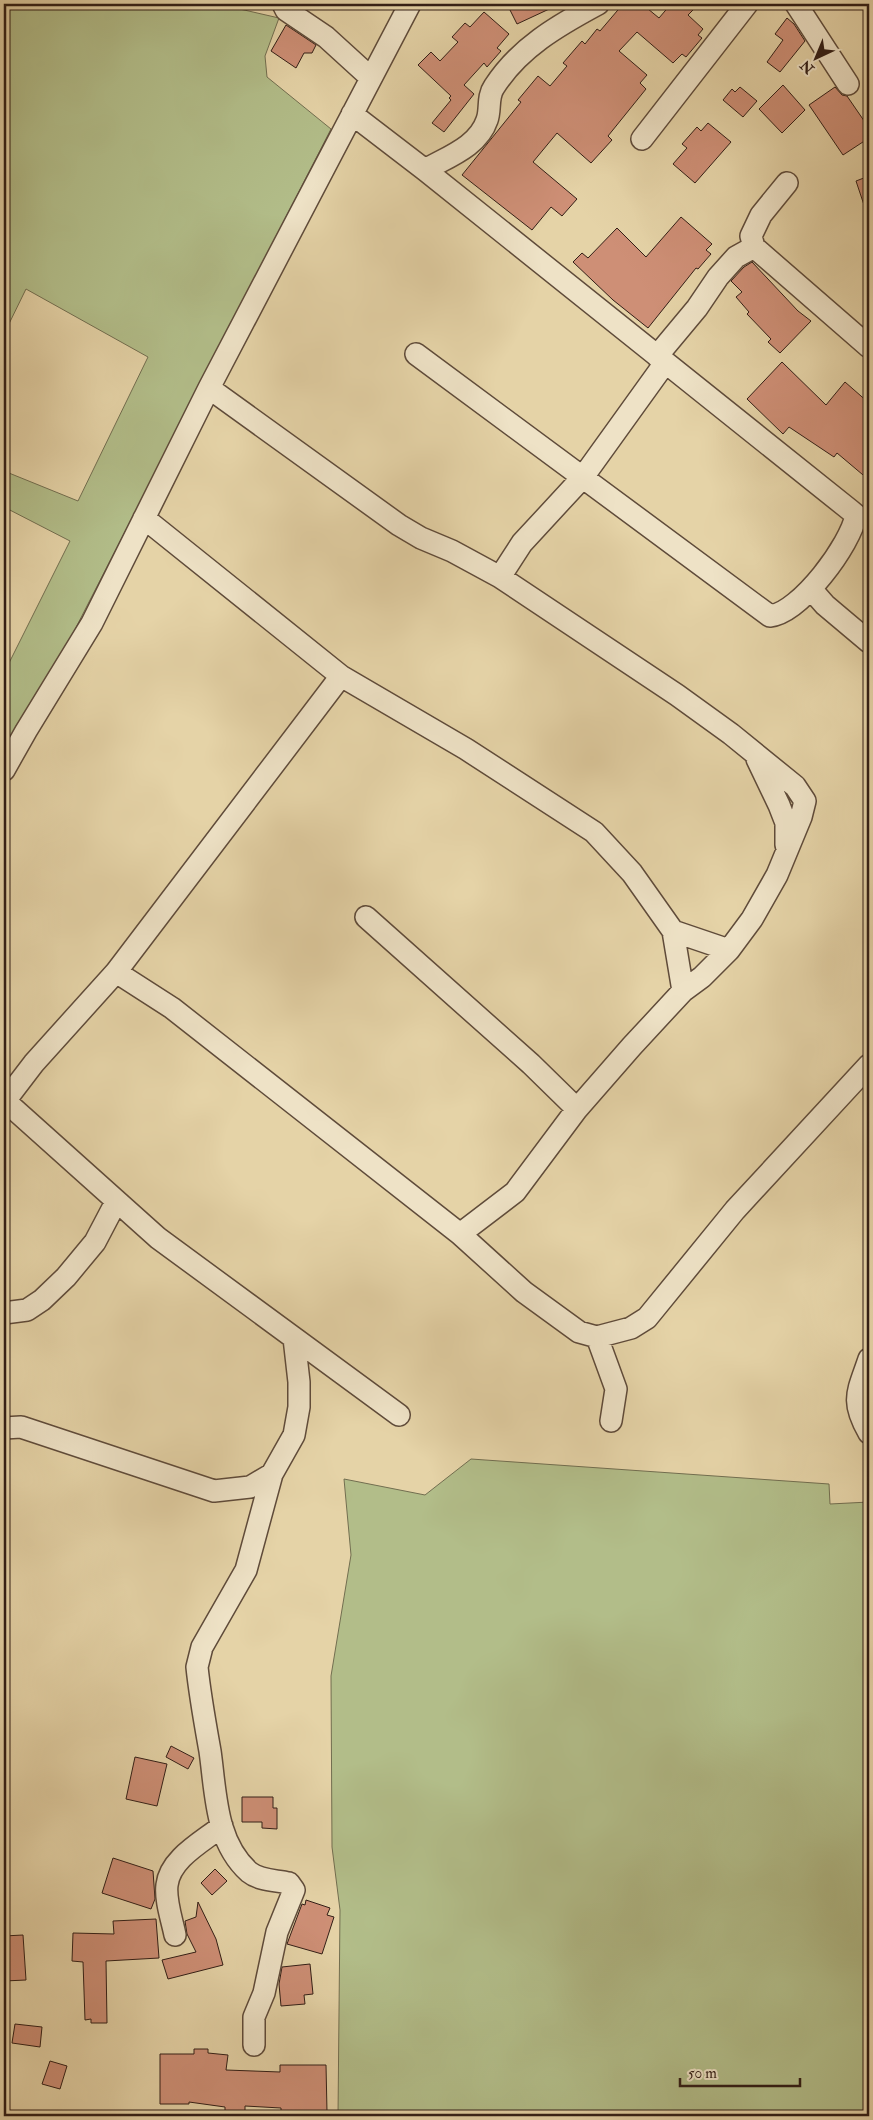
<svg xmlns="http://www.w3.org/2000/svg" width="873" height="2120" font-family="'IM FELL Double Pica',serif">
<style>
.green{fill:#b2bd89;stroke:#726e50}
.building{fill:#ce8f76;stroke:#321e16}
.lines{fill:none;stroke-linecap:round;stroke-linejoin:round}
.minor-casing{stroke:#5f4b3a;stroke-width:24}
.minor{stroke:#eee2c6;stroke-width:21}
</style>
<rect width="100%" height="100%" fill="#e5d3a7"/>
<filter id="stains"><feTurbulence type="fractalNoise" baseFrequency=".004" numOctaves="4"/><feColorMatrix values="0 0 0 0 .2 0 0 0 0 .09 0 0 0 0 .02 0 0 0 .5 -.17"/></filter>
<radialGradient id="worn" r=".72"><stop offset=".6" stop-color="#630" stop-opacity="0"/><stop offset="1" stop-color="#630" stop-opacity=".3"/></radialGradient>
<!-- green -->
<path class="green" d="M4,4H218L279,18L265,56L267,77L331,129L67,645L4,756V673L70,541L4,507V471L78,501L148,357L26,289L4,334Z
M471,1459L829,1484L830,1504L869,1502V2116H338L340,1910L332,1847L331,1676L351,1555L344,1479L425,1495Z"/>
<!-- building -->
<path class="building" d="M507,4H560L517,24Z
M623,4H642L659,18L671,4H699L688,15L703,29L698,35L702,38L686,57L682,54L673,63L637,32L619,51L647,75L640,83L646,89L608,136L612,140L591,163L557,133L533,162L577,199L562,216L551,207L532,230L462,175L521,102L518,100L538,76L550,86L567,66L563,63L582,41L585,44L597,29L600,31Z
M484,12L509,34L497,48L501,51L487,67L484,63L464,85L474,94L444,132L432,123L451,100L449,98L451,96L418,65L431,52L440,61L458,42L452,37L465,23L470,27Z
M787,18L794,24L805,41L780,72L767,62L783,40L775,34Z
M286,25L316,45L312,53H304L296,68L271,51Z
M783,85L805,110L782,133L759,109Z
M740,87L757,101L743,117L723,100L732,89L735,92Z
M835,87L842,95L847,96L869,128V138L843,155L809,105Z
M708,123L731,142L695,183L673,164L687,148L682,144L697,127L701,131Z
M869,176V214H867L856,181Z
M681,217L712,244L706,250L711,254L698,269L696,268L648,328L613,300L573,262L582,253L588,258L617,228L646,257Z
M752,262L798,311L811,321L780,353L768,342L771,339L747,314L749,312L736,297L742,292L731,281L744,267Z
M782,362L826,405L845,382L869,403V480L837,453L834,457L789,427L783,434L747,399Z
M171,1746L194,1758L188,1769L166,1757Z
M135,1757L167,1764L157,1806L126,1799Z
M242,1797H273V1808H277V1829L262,1828V1822H242Z
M113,1858L153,1871L155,1899L151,1909L102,1893Z
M215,1869L227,1881L212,1895L201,1883Z
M306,1900L330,1908L327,1915L334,1917L322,1954L287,1944L302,1904L305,1905Z
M198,1902L216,1939L223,1965L168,1979L162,1960L196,1952L187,1934L185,1921L196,1917Z
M156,1919L159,1958L106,1961L107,2023H91V2019L85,2020L83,1962L72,1961L73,1933L114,1934L113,1921Z
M23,1935L26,1980L4,1981V1936Z
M310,1964L313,1994L304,1995L305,2004L281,2006L279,1984L282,1967Z
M15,2024L42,2027L40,2047L12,2043Z
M194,2049H208V2053L228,2055L226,2070L280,2072V2065H326L327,2112H281V2108L245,2106V2116H225V2107L189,2102V2104H160V2054H194Z
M50,2061L67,2066L60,2089L42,2084Z"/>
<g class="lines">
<defs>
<path id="minor" d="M283,4L286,10L326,37L371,78
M796,4L848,84
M352,114L425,170L850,510L856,515C851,544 800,613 770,616L416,354
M642,139L747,4
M425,170C447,157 478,147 487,120C491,110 487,97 494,87C519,48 557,26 598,4
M754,247L869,347
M657,356L697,308L718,277L736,257L754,247L751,236L761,215L787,183
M209,388L399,525L421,538L452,551L500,577L677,695L731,734L795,786L805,801L801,817L777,875L752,919L729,950L702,977L683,991L632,1046L577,1109L515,1192L460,1234
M144,518L341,676L466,749L594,832L632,873L673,931L729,950
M500,577L522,543L583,477L665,363
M811,589L825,605L869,642
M757,759L779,805L786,823V845
M4,770L26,731L92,623L209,388L410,4
M366,917L531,1064L577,1109
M673,931L683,991
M116,972L172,1008L460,1234L524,1292L579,1332L597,1337L631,1328L647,1318L735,1210L869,1065
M4,1100L158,1238L399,1415
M5,1101L34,1063L116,972L341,676
M4,1313L27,1310L42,1300L66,1277L95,1242L116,1202
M597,1337L616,1389L611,1421
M869,1359C858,1392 850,1400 869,1433
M4,1428L21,1427L214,1491L250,1487L272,1474L294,1435L299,1407V1382L294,1338
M175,1935C172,1920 165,1900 167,1885C170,1858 204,1841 222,1826
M254,2045V2017L264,1993L277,1932L294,1890L289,1883C276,1880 260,1881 249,1872C215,1841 216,1793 210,1751C205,1723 200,1696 197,1667L202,1647L246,1570L272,1474"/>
</defs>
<!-- minor casing -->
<use href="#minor" class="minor-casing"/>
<!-- minor -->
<use href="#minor" class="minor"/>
</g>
<!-- margin -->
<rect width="873" height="2120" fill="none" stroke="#e5d3a7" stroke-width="20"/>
<rect x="5" y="5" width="863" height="2110" fill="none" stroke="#321e16" stroke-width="2.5"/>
<rect x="10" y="10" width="853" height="2100" fill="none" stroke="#321e16"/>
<!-- north arrow -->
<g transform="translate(816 58) rotate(224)" stroke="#eee2c6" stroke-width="4" paint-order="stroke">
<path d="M0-4L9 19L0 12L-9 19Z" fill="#321e16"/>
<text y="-8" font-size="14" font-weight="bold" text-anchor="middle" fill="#321e16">N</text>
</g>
<!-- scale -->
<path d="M680 2078v8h120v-8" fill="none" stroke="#321e16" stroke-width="2.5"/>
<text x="688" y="2078" font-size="15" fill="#321e16" stroke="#eee2c6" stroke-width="4" paint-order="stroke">50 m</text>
<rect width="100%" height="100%" filter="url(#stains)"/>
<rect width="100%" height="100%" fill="url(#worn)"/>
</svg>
